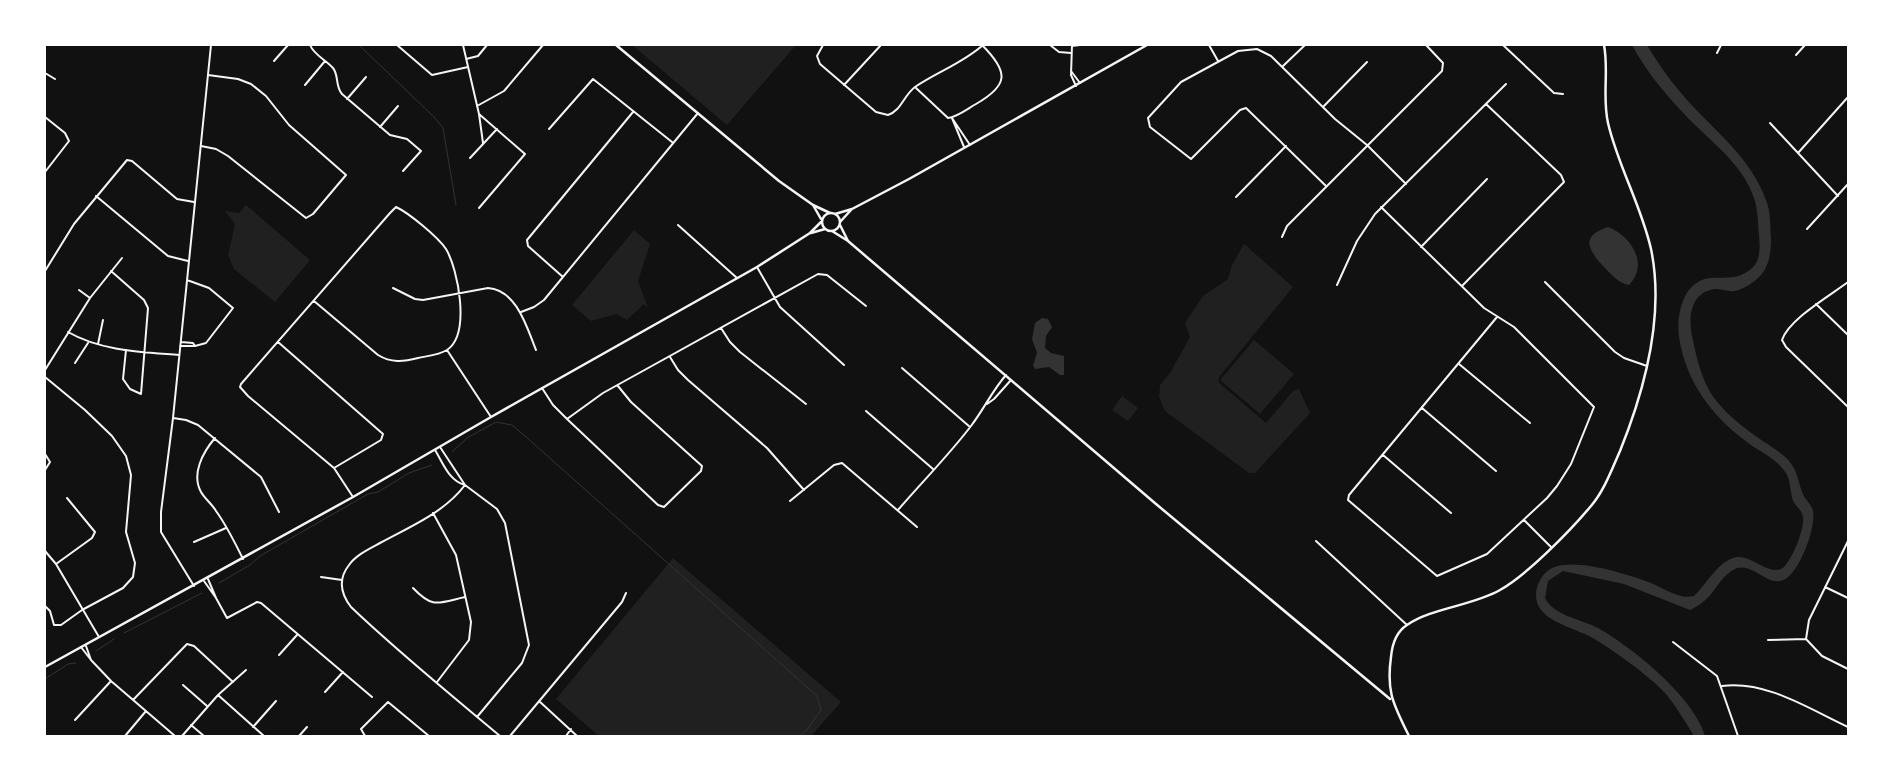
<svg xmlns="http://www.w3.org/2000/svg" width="1893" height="781" font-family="Quicksand,sans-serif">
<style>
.green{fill:#202020}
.water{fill:#333}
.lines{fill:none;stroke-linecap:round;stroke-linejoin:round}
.stream{stroke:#333;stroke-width:1}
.minor{stroke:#f5f5f5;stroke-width:2}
.tertiary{stroke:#f5f5f5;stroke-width:2.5}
</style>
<rect width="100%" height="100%" fill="#111"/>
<!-- green -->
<path class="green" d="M632,45H796L727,125Z
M246,205L310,260L275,302L234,269L228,255L235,224L225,211L239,213Z
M634,230L650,244L638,281L648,308L644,304L627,320L617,314L591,321L572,305Z
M1244,244L1293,287L1219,377L1218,382L1266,423L1293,391L1299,389L1310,413L1255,473H1249L1165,411L1159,397L1160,385L1170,373L1190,337L1185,323L1203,296L1228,279L1232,265Z
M1254,340L1294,374L1260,414L1220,380Z
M1122,396L1138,408L1128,421L1112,410Z
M673,558L841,702L811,736H599L556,699Z"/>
<!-- water -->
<path class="water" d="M1632,45H1647C1659,65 1672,83 1687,100C1716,132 1751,158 1766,200C1771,212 1770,227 1771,240C1771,252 1769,268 1759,277C1753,283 1744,289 1735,291C1729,292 1722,289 1715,289C1691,292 1688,316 1692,336C1697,359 1702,384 1718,403C1729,416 1743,427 1757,437C1768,445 1780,451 1789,461C1798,471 1798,483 1803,494C1805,500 1812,505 1813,511C1816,527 1801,567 1788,577C1770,593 1752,558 1733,570C1716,580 1715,599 1690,610L1624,584L1563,571L1548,581L1545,598C1554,616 1581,619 1598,628C1633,648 1694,697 1705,736H1694C1685,722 1676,705 1664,692C1647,674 1613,650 1591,637C1576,629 1551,623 1541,610C1531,597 1537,576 1552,568C1574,557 1628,574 1651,583C1663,588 1680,600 1694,596C1706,585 1716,564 1733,558C1750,552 1770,579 1784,567C1792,560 1805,528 1803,517C1802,509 1793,505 1792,497C1789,486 1791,477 1782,468C1774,458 1761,452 1751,445C1713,418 1686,383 1679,337C1676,315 1683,280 1711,278C1727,277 1737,280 1751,269C1761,261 1760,247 1759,236C1758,226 1758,215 1756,205C1748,171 1719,148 1695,125C1671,101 1648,75 1632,45Z
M1608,227C1630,235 1650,264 1629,285C1618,283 1612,275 1604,267C1589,251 1579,236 1608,227Z
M1042,318L1048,319L1052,327L1046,336L1045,348L1051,353L1064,356V375H1060L1049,367L1035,369L1033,365L1037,353L1032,339L1035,323Z"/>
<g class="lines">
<!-- stream -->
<path class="stream" d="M359,45L434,117L443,128L456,205
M452,452L467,438L496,422L512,425L525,436L817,696L821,710L806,731L799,736
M219,583L250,565L260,556L368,494L378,492L409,473L432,465
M124,633L202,593
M96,651L114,639
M45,679L68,664L76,663"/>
<!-- minor -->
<path class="minor" d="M310,45C314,55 326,60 333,68C339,75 335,86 342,94L390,135L407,139L421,151L403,171
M397,45L432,75L468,67
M463,45L479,114L525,154L479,208
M823,45L817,56L820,64L876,112L888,115C901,111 904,95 915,87C937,72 963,63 983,45
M1050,45L1059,52L1071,53
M1072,45L1071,75L1076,86
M1209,45L1218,61
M1503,45L1554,93L1563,94
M1072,46L1080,45
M1717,53L1721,45
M1796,55L1805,45
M466,59L478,56L487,45
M274,61L288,45
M1283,66L1305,45
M1071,71L1080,83
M45,73L55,79
M305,85L325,61
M844,85L881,45
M916,88L948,118C957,117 967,109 976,104C1009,85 1009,72 982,45
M347,99L366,77
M477,106L504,91L543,45
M1323,107L1367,62
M479,114L483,143
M45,117L65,133L69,141L45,172
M1770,123L1838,196
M380,127L398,106
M549,129L593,79L672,142
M201,146L216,149L228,156L306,218L313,214L346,175L289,125L266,96L251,84L238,79L208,75
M964,147L952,118L970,145
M1798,153L1848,97
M470,158L497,129
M1326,186L1246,108L1240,110L1191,159L1150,127L1148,118L1181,82L1238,51L1257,49L1271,56L1335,119L1367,145L1406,184
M96,196L168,256L188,261
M1236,197L1286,146
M1381,207L1484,308L1514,327L1594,407L1571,464L1557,486L1547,498L1487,554L1437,576L1348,500L1349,495L1497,317
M678,225L737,278
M1807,229L1848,184
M1282,237L1287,226L1442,71L1443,63L1426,45
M1421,247L1487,179
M757,267L780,307L844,365
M45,271L74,224L127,160L132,161L177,199L194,202
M111,271L144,300L148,308L141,394L130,389L123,379L126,350
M563,277L528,246L527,240L633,112
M187,280L209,288L233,308L206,343L195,346
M1545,282L1615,352L1624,358L1647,366
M1848,282C1831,295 1789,319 1782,340L1786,347L1848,407
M1337,285L1357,241L1375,214L1506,84
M1462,286L1564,182L1561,175L1486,104
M393,288L415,299L423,300L488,288C517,290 527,328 536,350
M79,290L90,298
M314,301L378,355C391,363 403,362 418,358C427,356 439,355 447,350C471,334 458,269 446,249C438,237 409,213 396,207L390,213L241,384L240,387L248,396L334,468L353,497
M1816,304L1848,335
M521,312L534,307L544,300L698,113
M721,328L730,342L740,352L806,404
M68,332C101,351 142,352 179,355
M278,342L383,434L381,440L334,468
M98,344L103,320
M180,346H195L193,343L181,342
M447,350L491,417
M670,357L678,370L688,380L767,448L804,490
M75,363L88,343
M1459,364L1530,423
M902,368L970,427
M45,370L90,298L122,258
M45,377L85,410L112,436L126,456L131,475L126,532L135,563L133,577L123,588L82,610L61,625H54L50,611L45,606
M542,388L553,405L567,419L658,505L664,507L701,471L702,466L631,402L618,386
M987,404L994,399L1011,380
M1422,408L1496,471
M866,411L933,469
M173,418L186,420L198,425L261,477L279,512
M567,419L603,393L818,274L827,275L866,306
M215,438C203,452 191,474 201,492C205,499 212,504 216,511C227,526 235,543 243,559
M435,450C443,463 449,481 465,485L440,447
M45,454L50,462L45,470
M1383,455L1451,513
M790,501L834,465L842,463L917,527
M898,510C922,482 949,455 971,426C984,409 992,391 1006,375
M433,513L456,555L471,622L469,640L437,682
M1524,520L1551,547
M1316,541L1407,625
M194,542L226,528
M45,551L56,564L99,637
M56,564L92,538L95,532L67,498
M321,577L342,580
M204,581L216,598L208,579
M194,586L161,532V512L173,418L211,45
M1825,587L1848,598
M413,588C433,609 438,603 465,597
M216,598L227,618L257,602L261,603L372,697
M1806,639L1809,620L1848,541
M1806,639L1822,656L1848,669
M1768,640L1806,639
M1673,642L1717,676L1738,736
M81,647L91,660L86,646
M279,655L297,635
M91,660L111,681L175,736
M183,685L207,706
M1722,686C1766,680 1809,709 1848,727
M325,692L343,672
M218,695L264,736
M133,700L187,644L194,646L233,682
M539,701L577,736
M477,717L522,663L529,645L505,523L497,509L465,485C444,513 409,527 380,543C369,549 356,555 349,565C338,579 341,594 351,607C398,652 450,694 500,736
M75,720L111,681
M191,725L204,736
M253,727L276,701
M125,736L146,711
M182,736L218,695L246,670
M299,736L307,727
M365,736L361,729L388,702L429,736
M510,736L622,602L626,593
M566,736L571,729"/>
<!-- tertiary -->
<path class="tertiary" d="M616,45L779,181L813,205L830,213
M813,205L821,219
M822 222a9 9 0 1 1 18 0a9 9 0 1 1-18 0Z
M835,214L852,209L909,179L1147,45
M840,222L851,210
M840,225L848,241
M832,231L848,241L1156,504L1390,699
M811,233L825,229
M45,667L353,497L491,417L757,267L810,233L821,222
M1409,736C1394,705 1386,693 1391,657C1392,646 1396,632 1407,625C1431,608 1472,606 1500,590C1528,574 1570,531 1591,506C1604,491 1612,469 1620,451C1645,389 1665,316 1651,249C1641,205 1618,166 1608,123C1602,97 1609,71 1604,45"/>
</g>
<!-- border -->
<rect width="1893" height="781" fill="none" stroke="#ffffff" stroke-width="92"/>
</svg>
